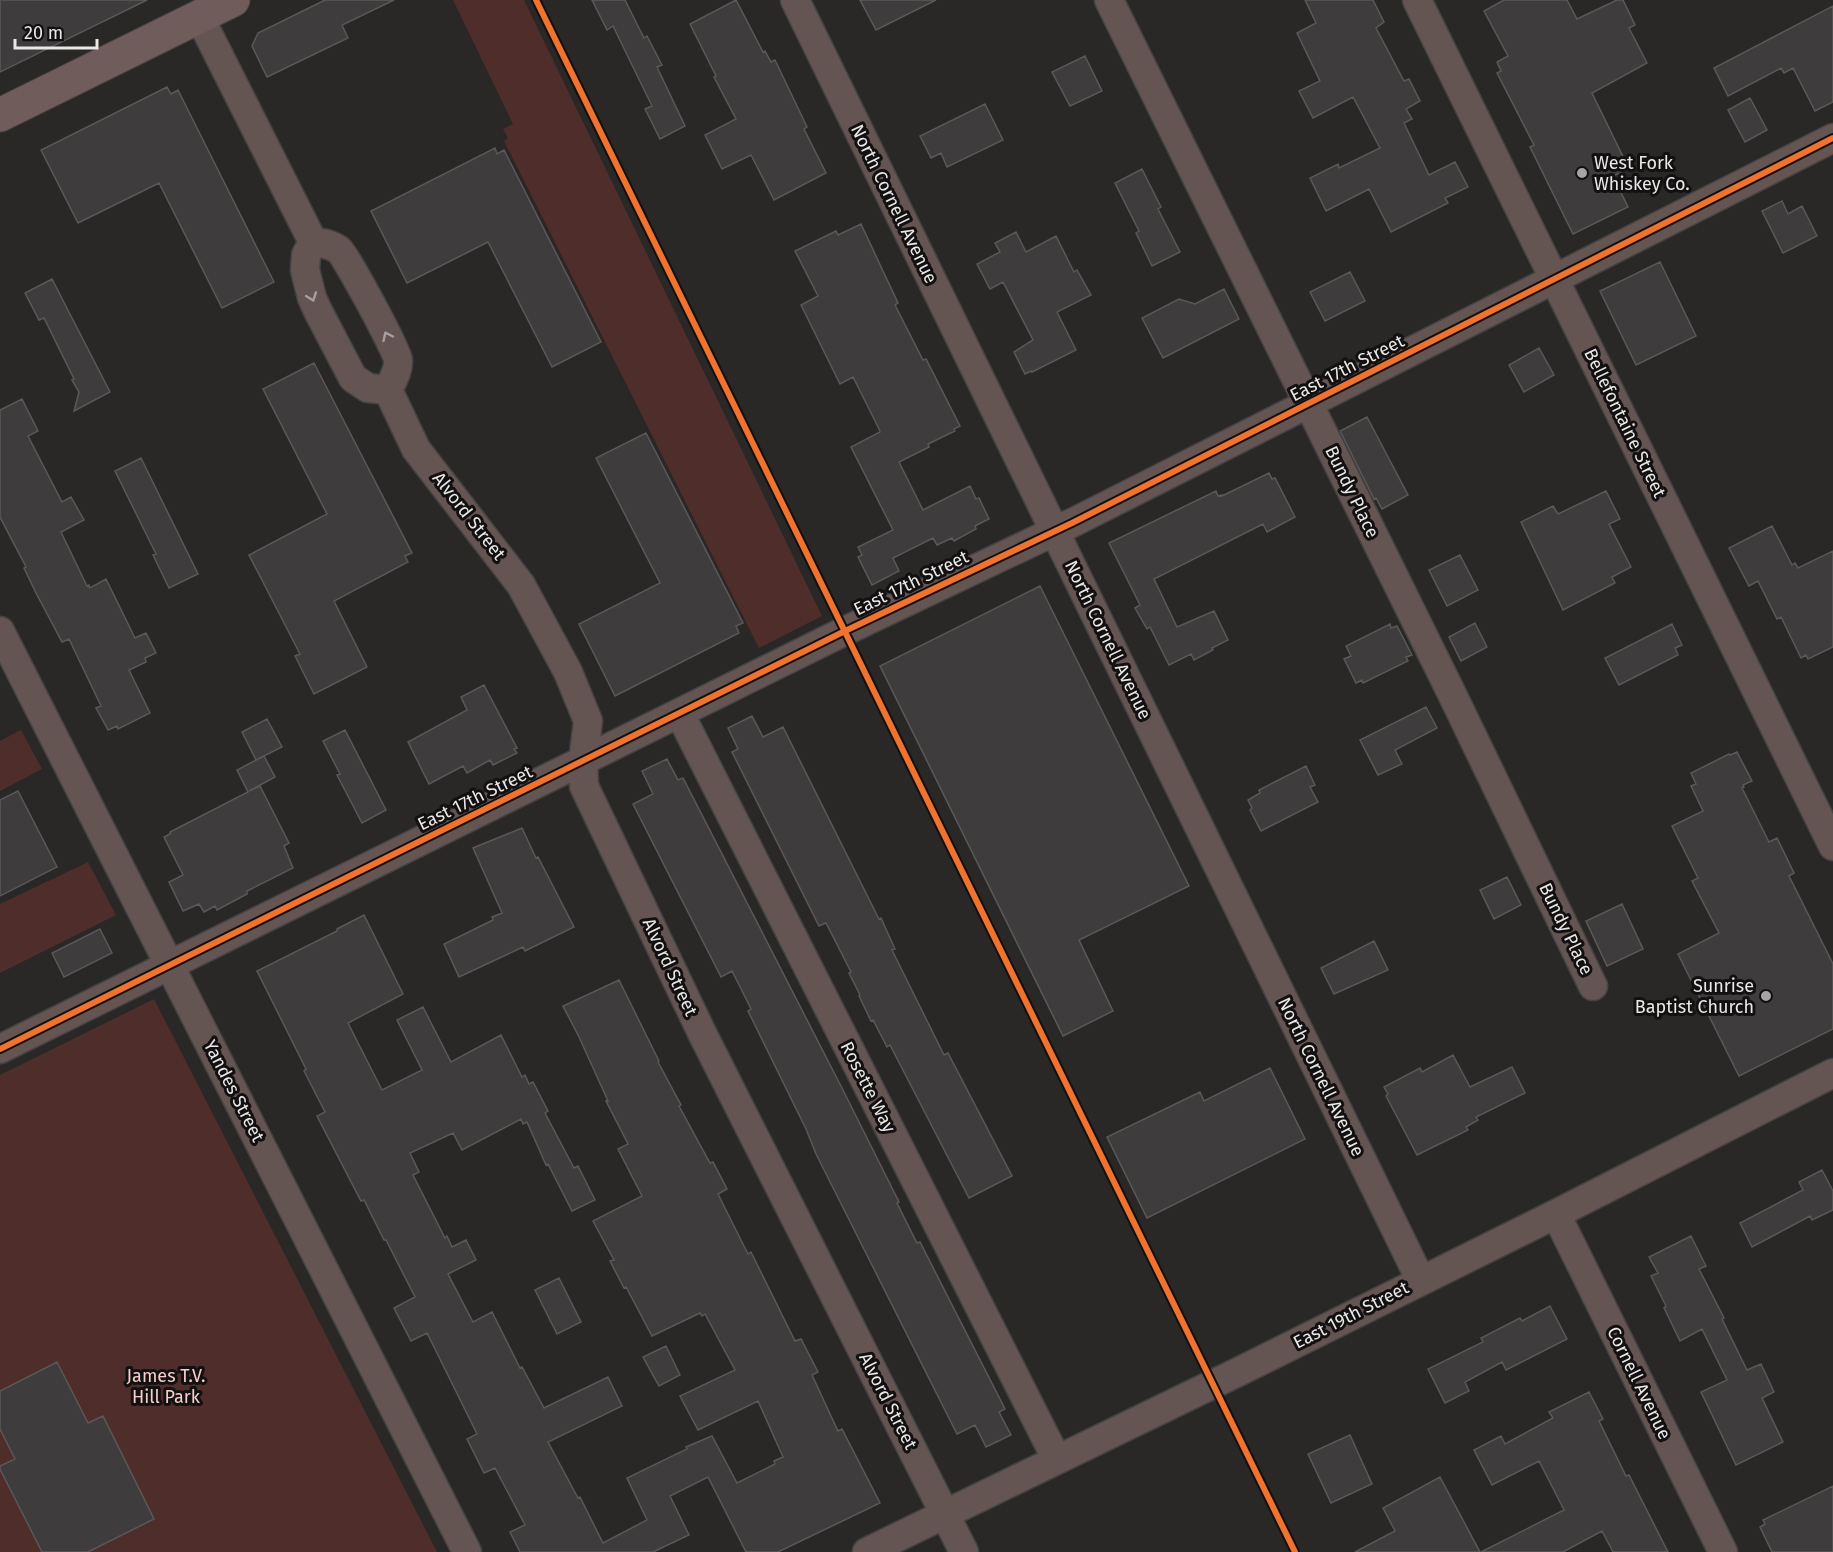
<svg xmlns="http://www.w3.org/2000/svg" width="1833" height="1552" font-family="'Fira Sans',sans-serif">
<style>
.green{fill:#4f2d2a}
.building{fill:#3e3c3c;stroke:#5b5858;stroke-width:1.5}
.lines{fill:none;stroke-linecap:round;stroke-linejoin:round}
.minor-casing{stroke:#444343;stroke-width:31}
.major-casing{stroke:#444343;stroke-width:35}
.minor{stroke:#645553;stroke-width:28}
.major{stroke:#705d5b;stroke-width:33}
.cycleway-casing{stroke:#121010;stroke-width:10}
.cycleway{stroke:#ef722f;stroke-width:6}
.oneway{stroke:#a79e9d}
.poi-dot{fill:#a7a4a4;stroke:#121010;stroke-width:2}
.labels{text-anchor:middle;stroke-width:6;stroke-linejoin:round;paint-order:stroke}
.poi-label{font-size:18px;fill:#eae7e7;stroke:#121010;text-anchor:start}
.street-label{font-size:18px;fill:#eae7e7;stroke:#121010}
.park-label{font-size:18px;fill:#f6cdc8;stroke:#121010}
</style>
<rect width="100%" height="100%" fill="#2a2727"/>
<!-- green -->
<path class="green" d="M453,0H524L822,616L759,648L504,141L508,138L503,129L513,124Z
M21,730L42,769L0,791V741Z
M88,862L116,915L0,973V904Z
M154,999L437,1552H0V1075Z"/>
<!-- building -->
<path class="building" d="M0,0H147L0,72Z
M325,0H394L342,25L348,38L267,77L252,46L258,33Z
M592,0H625L644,38L647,36L662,65L657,67L685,126L660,139L645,109L652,106L613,26L607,30Z
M736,0L763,52L765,51L771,62L775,60L807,127L804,129L826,173L774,200L751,155L722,169L705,135L736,119L714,77L716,76L690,24Z
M860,0H936L876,30Z
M1305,0H1373L1384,22L1376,28L1404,81L1409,79L1420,101L1406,109L1412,119L1404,123L1429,175L1455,162L1468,187L1445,198L1448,203L1391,232L1369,189L1326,211L1310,178L1338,164L1339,168L1380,148L1353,97L1313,118L1299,91L1320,81L1297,33L1316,23Z
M1504,0H1567L1577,19L1617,0H1623L1635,25L1629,28L1647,63L1592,93L1629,169L1613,176L1628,207L1573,234L1530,147L1534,145L1497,73L1501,71L1497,62L1508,56L1484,11Z
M1833,6V102L1815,111L1793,68L1784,73L1781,68L1728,96L1714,68Z
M1085,56L1102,91L1070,106L1052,72Z
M167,87L171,94L178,90L274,282L222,308L159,183L78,223L41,150Z
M1750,98L1767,130L1745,142L1728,110Z
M985,104L1003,140L947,167L941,153L931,158L920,136Z
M495,148L497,154L504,150L601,342L552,367L488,242L407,283L371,211Z
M1142,169L1161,207L1158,209L1180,252L1152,266L1136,233L1139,231L1115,183Z
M1782,201L1788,214L1802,206L1817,236L1783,253L1762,211Z
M861,224L898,303L895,305L923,360L926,359L960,426L954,429L955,431L928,444L929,447L899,462L923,510L970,486L976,499L979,498L989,519L975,526L976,529L954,541L952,538L937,545L933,538L893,558L899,571L872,585L858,557L862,555L858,547L893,530L851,447L880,432L879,429L853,377L840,384L801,305L818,296L795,251L836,231L838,235Z
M1016,232L1026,252L1056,236L1074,272L1077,270L1091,295L1057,312L1076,350L1032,372L1031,371L1025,374L1014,352L1033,340L1003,282L990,289L977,264L1000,252L995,243Z
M1660,262L1696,336L1636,365L1600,291Z
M1350,272L1365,301L1325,321L1310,292Z
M52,279L110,392L74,411L79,392L72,380L74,379L44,318L39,320L25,293Z
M1224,289L1239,319L1163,358L1142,318L1179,299L1195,304Z
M1539,348L1554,375L1524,392L1509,365Z
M314,363L412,553L405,556L408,562L334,601L367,667L314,694L295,656L300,654L249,555L327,514L263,389Z
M22,399L38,431L28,436L62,502L71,497L84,520L61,532L87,586L89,585L90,588L106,579L135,638L146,633L156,653L145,658L146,662L129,670L150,713L118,729L117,726L108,730L96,708L101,706L69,639L62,642L36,593L24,568L26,567L0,517V410Z
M1367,417L1408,495L1382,509L1376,498L1374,499L1340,431Z
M646,433L743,623L736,626L739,633L615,696L579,624L660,583L596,458Z
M141,458L198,574L169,588L153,555L156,554L115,471Z
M1269,473L1272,479L1275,478L1295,517L1267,532L1263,524L1154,579L1177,627L1214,611L1228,640L1212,648L1213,650L1194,660L1191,654L1169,665L1150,627L1147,629L1135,608L1140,605L1109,543L1216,491L1218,496L1222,495V496Z
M1606,491L1620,519L1609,524L1631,567L1612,577L1615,583L1563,610L1521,522L1553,506L1558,514Z
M1772,526L1792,565L1795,563L1798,568L1833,551V647L1808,659L1806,655L1801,658L1781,617L1777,619L1758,581L1749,586L1729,548Z
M1460,555L1478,590L1447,606L1429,570Z
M1040,586L1189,886L1079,940L1113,1011L1063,1036L880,666Z
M1475,623L1487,647L1461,661L1449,637Z
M1390,624L1391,628L1397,626L1412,655L1406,657L1408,661L1363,683L1362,680L1356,683L1344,659L1351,656L1346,646Z
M1672,624L1682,645L1675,648L1678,655L1619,685L1605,658Z
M484,685L517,748L514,749L517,753L493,765L490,760L467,773L463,766L429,784L408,742L467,710L461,697Z
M1426,707L1437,728L1395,750L1402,764L1378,775L1360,740Z
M752,716L763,737L783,727L879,919L881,918L895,949L892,950L944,1055L948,1053L1012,1176L969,1198L890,1045L887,1047L873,1020L871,1021L859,996L860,995L849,973L851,972L826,923L819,926L732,752L738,749L728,728Z
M267,719L282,747L256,760L242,732Z
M345,730L386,810L362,823L337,775L340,774L323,741Z
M1737,752L1752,781L1743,785L1744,787L1742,788L1769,842L1777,838L1794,873L1789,876L1833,964V1029L1739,1076L1678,954L1719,933L1692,881L1698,878L1672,826L1703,811L1691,786L1696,784L1691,773L1729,754L1730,755Z
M264,756L275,777L249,791L260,786L289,843L284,846L293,868L247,891V894L217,910L215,906L204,912L199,904L183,911L169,882L183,875L164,837L170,834V832L248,792L237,770Z
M667,759L678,780L683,778L844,1092L899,1202L897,1203L917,1243L920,1242L1005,1409L999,1412L1011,1435L986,1447L975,1425L957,1434L816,1154L806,1129L748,1011L751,1009L732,971L721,977L633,804L653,794L642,771Z
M1306,766L1315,785L1310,787L1318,802L1261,831L1250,810L1252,808L1248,800L1260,793L1259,790Z
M18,791L57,867L0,896V800Z
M522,828L536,858L538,857L574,927L525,951L523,947L459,977L444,944L493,920L492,917L502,913L473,848Z
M1507,877L1521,905L1494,919L1480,890Z
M1622,904L1643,949L1607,966L1586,921Z
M364,915L403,994L348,1023L382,1090L422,1070L397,1020L423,1007L451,1062L501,1035L522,1077L525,1075L529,1084L533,1082L548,1111L545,1113L574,1168L578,1166L595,1200L572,1211L548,1164L546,1165L527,1122L523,1124L521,1119L462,1150L453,1133L410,1153L419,1172L413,1175L445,1238L447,1236L452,1247L466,1240L476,1260L448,1274L473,1322L492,1312L520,1368L522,1367L544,1408L608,1377L622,1406L548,1442L578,1498L580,1497L603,1543L647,1520L627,1478L687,1449L686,1447L712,1436L737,1483L775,1464L774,1461L783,1457L758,1401L698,1430L680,1396L735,1370L705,1314L702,1316L700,1313L652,1336L626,1287L624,1288L610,1261L614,1260L593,1221L642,1196L618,1149L628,1144L606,1101H608L579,1037L563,1006L619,980L659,1061L658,1062L681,1105L679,1106L710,1163L713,1162L727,1189L718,1194L748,1254L751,1252L795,1341L801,1339L818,1372L812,1375L838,1431L842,1429L880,1503L778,1552H746L708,1477L670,1496L689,1535L653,1552H520L510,1532L525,1525L495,1468L484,1473L467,1439L477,1434L427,1333L411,1341L394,1308L415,1297L386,1240H384L364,1200L361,1201L317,1116L325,1112L304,1071L306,1069L257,971L337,931V929Z
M100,929L112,953L64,977L52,953Z
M1374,941L1388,970L1334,994L1321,968Z
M1453,1055L1470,1087L1512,1067L1525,1093L1476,1117L1478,1120L1466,1127L1468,1130L1417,1155L1386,1096L1388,1094L1384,1087L1420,1068L1422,1072Z
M1270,1068L1305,1139L1147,1218L1107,1137L1200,1092L1204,1101Z
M1822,1170L1833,1191V1210L1812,1220L1810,1216L1752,1247L1740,1223L1803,1190L1799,1182Z
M1691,1236L1706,1266L1699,1269L1724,1318L1722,1319L1747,1370L1761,1364L1774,1392L1762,1398L1783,1442L1736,1465L1701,1392L1727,1380L1702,1329L1680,1341L1664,1308L1666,1306L1651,1276L1658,1273L1649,1257Z
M559,1278L581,1322L557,1334L535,1290Z
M1550,1306L1567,1339L1506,1370L1502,1362L1465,1382L1469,1391L1445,1403L1428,1369L1483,1342L1481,1338L1520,1318L1522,1321Z
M666,1346L680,1375L659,1386L643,1357Z
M57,1362L88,1423L103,1416L154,1519L88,1552H42L0,1469V1466L15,1459L0,1429V1391Z
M1589,1392L1603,1419L1599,1421L1626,1476L1629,1475L1668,1552H1613L1602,1531L1563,1552H1481L1564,1510L1539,1461L1492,1485L1474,1450L1501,1436L1505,1444L1553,1418L1549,1412Z
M1350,1435L1372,1484L1331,1503L1308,1454Z
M1440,1477L1480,1552H1355L1395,1531L1383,1508Z
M1833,1486V1552H1772L1760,1527L1765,1524L1763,1520Z"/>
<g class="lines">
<defs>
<path id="minor" d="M795,0L1421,1281
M1109,0L1452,694L1593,986
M1417,0L1833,846
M199,16L313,242
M313,242L306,255L305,270L312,298L318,311L353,378L368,388L388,390
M313,242C323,243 331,244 339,250C346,256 397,350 398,360C399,370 392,381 388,390
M388,390L416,449L521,585L568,672L588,721L583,762L584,786L702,1033L964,1552
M0,631L467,1552
M680,714L1057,1460
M0,1049L845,631L1072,523L1833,138
M1556,1214L1723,1552
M867,1552L1236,1373L1556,1214L1833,1073"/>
<path id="major" d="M0,115L233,0"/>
</defs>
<!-- minor casing -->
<use href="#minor" class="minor-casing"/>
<!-- major casing -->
<use href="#major" class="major-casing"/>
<!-- minor -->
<use href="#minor" class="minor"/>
<!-- major -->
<use href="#major" class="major"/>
<defs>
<path id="cycleway" d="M536,0L1295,1552
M0,1049L845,631L1072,523L1833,138"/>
</defs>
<!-- cycleway casing -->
<use href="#cycleway" class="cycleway-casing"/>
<!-- cycleway -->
<use href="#cycleway" class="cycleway"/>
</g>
<!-- one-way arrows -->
<defs><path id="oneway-chevron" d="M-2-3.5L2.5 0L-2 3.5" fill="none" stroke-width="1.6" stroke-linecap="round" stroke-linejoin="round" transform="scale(1.5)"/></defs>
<g class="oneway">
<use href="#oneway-chevron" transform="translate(312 297) rotate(70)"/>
<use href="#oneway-chevron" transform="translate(387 336) rotate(-115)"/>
</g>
<!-- markers -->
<g class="poi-dot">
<circle cx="1582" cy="173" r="6"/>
<circle cx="1766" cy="996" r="6"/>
</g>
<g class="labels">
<!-- poi labels -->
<g class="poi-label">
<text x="1594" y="169">West Fork<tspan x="1594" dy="21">Whiskey Co.</tspan></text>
<text x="1754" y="992" text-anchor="end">Sunrise<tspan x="1754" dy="21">Baptist Church</tspan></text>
</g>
<!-- street labels -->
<g class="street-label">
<text transform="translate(894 204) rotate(64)" y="6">North Cornell Avenue</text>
<text transform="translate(1347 368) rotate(-27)" y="6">East 17th Street</text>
<text transform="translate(1625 423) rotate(64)" y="6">Bellefontaine Street</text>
<text transform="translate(1352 492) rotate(64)" y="6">Bundy Place</text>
<text transform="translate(469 516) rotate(52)" y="6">Alvord Street</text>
<text transform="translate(911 583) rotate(-26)" y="6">East 17th Street</text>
<text transform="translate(1108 640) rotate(64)" y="6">North Cornell Avenue</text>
<text transform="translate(475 798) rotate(-26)" y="6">East 17th Street</text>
<text transform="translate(1566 929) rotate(64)" y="6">Bundy Place</text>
<text transform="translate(670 967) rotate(65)" y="6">Alvord Street</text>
<text transform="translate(1321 1077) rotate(64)" y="6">North Cornell Avenue</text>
<text transform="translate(868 1087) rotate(63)" y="6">Rosette Way</text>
<text transform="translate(234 1091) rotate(63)" y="6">Yandes Street</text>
<text transform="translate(1351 1315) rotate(-27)" y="6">East 19th Street</text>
<text transform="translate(1639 1383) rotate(64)" y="6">Cornell Avenue</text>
<text transform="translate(888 1401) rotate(63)" y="6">Alvord Street</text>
</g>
<!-- park labels -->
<g class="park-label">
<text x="166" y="1382">James T.V.<tspan x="166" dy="21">Hill Park</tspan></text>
</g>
</g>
<!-- scale -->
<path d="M15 39v9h82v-9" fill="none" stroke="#eae7e7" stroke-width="3"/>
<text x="24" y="39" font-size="18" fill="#eae7e7" stroke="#121010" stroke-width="4.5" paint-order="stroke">20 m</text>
</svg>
